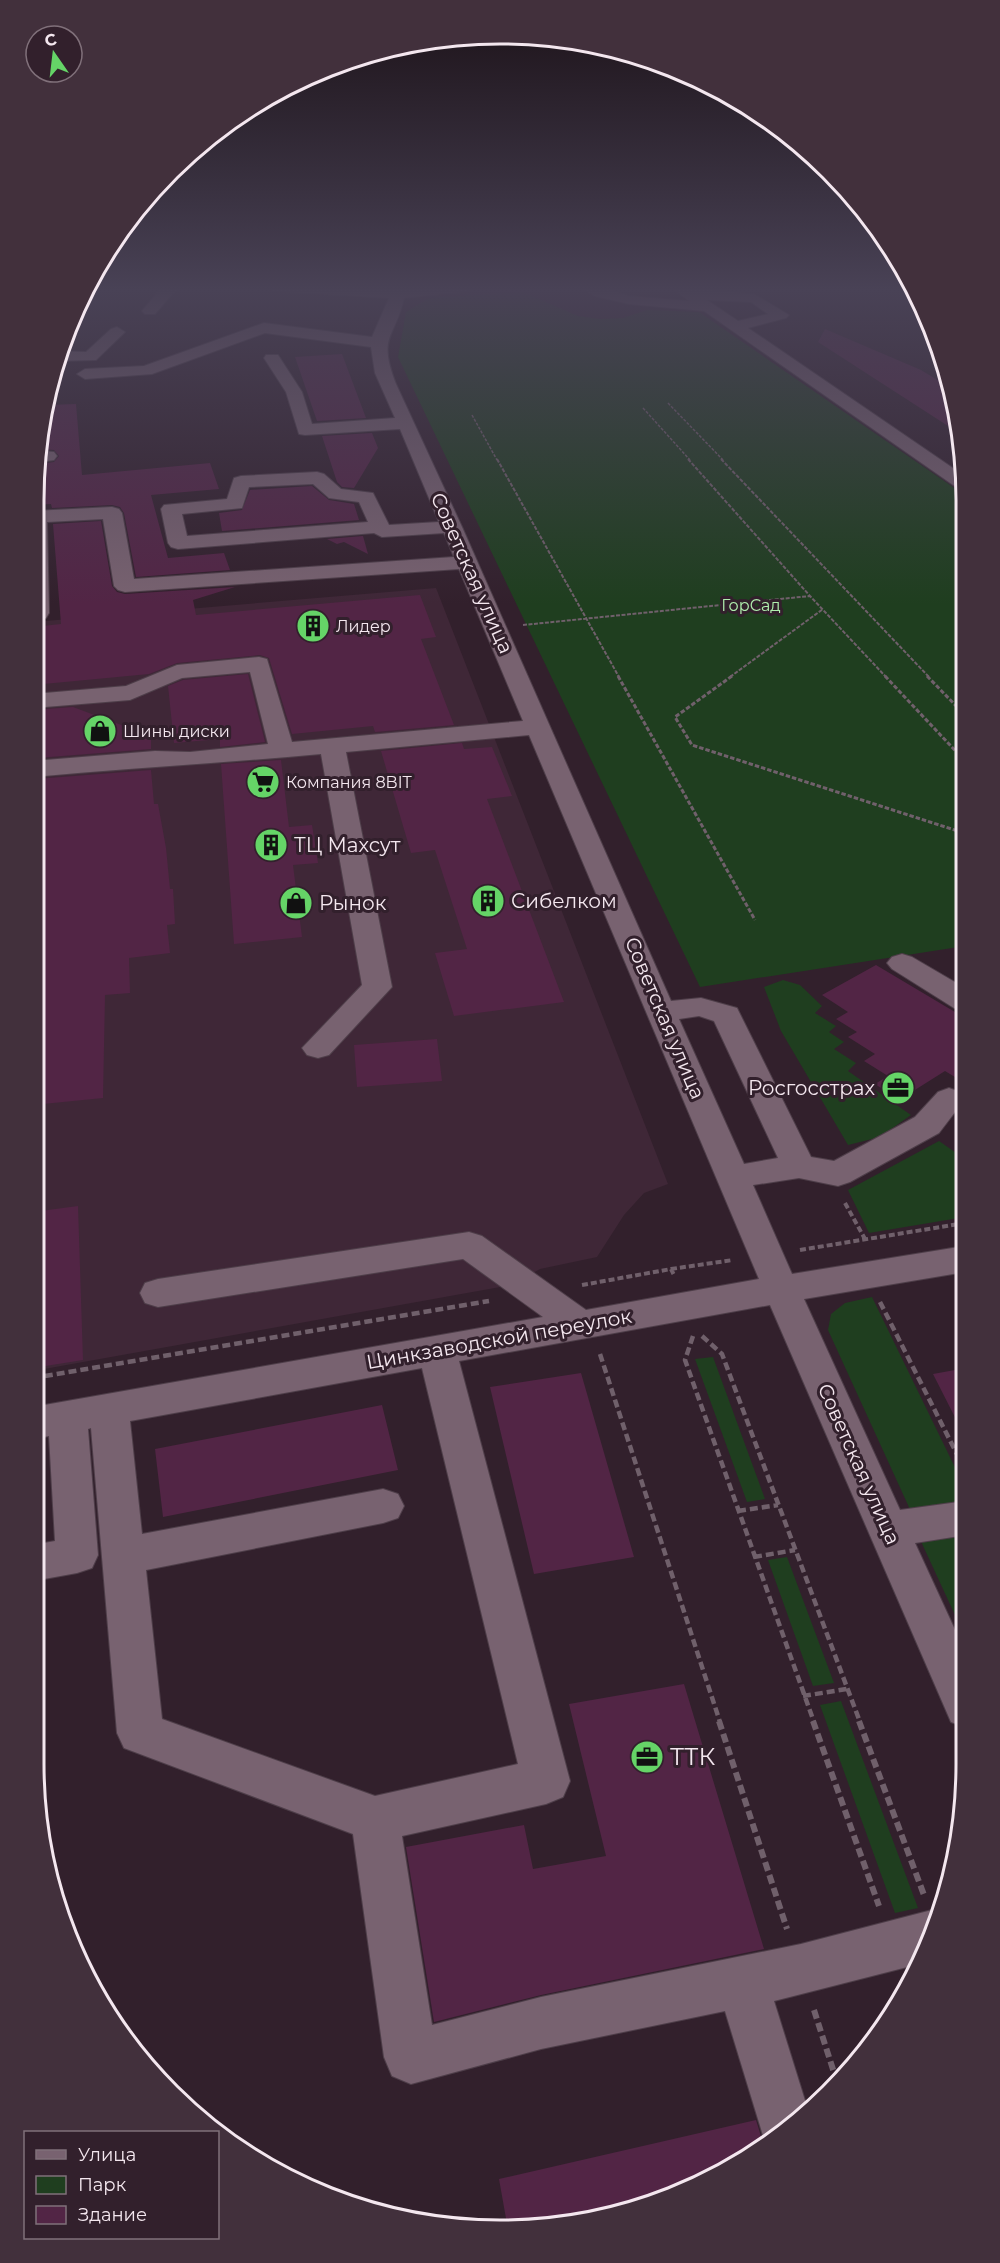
<svg xmlns="http://www.w3.org/2000/svg" width="1000" height="2263" font-family="Montserrat,sans-serif">
<style>
.built{fill:#3f2737}
.green{fill:#1f3e1f}
.building{fill:#522545}
.lines{fill:none;stroke-linecap:round;stroke-linejoin:round}
.minor-casing{stroke:#4e3e49;stroke-width:2}
.path-far5{stroke:#70606b;stroke-width:1.5;stroke-dasharray:3 1.5;stroke-linecap:butt}
.path-far4{stroke:#70606b;stroke-width:2;stroke-dasharray:4 1.5;stroke-linecap:butt}
.path-far3{stroke:#70606b;stroke-width:3;stroke-dasharray:4.5 2;stroke-linecap:butt}
.path-far2{stroke:#70606b;stroke-width:4;stroke-dasharray:6 3;stroke-linecap:butt}
.path-far1{stroke:#70606b;stroke-width:4.5;stroke-dasharray:8 4;stroke-linecap:butt}
.path{stroke:#70606b;stroke-width:6;stroke-dasharray:9 4.5;stroke-linecap:butt}
.minor{fill:#786270;fill-rule:evenodd}
.labels{text-anchor:middle;stroke-width:6;stroke-linejoin:round;paint-order:stroke}
.far-park-label{font-size:16px;fill:#b0efae;stroke:#32202c}
.far-poi-label{font-size:16px;fill:#f4e7ef;stroke:#32202c;text-anchor:start}
.street-label{font-size:20px;fill:#f4e7ef;stroke:#32202c}
.poi-label{font-size:20px;fill:#f4e7ef;stroke:#32202c;text-anchor:start}
.near-poi-label{font-size:24px;fill:#f4e7ef;stroke:#32202c;text-anchor:start}
.rim{fill:none;stroke:#f4e7ef;stroke-width:3}
</style>
<rect width="100%" height="100%" fill="#32202c"/>
<!-- built -->
<path class="built" d="M436,588L668,1184L644,1193L624,1215L597,1257L540,1269L512,1285L33,1371V622Z"/>
<!-- green -->
<path class="green" d="M523,292L578,316L600,319L623,318L647,310L699,312L963,494L965,946L700,987L398,357L406,312L429,298Z
M783,980L800,985L822,1006L815,1013L836,1026L829,1032L844,1042L834,1049L856,1063L848,1071L911,1115L880,1137L848,1145L781,1031L764,987Z
M939,1141L962,1157L965,1156V1217L869,1233L848,1190Z
M872,1297L966,1490V1508L913,1516L828,1330L831,1314L845,1303Z
M713,1357L765,1499L747,1502L695,1359Z
M966,1527L967,1641L918,1535Z
M787,1557L834,1683L813,1686L768,1560Z
M841,1701L918,1908L895,1913L820,1705Z"/>
<!-- building -->
<path class="building" d="M825,329L921,370L949,387L962,435L818,342Z
M342,354L366,418L317,421L295,357Z
M76,404L82,475L210,463L219,489L151,495L168,558L224,553L230,570L136,577L124,513L120,507L112,505L52,508L51,504L33,505L39,464L54,462L59,456L54,450L41,449L49,405Z
M372,433L378,448L354,488L342,487L337,482L322,436Z
M312,486L329,500L354,504L359,520L222,531L219,513L242,510L250,490Z
M101,521L112,586L117,592L125,594L235,587L193,600L196,615L420,595L436,637L421,639L454,725L375,732L373,726L292,734L269,658L260,655L177,663L149,674L33,685V627L61,624L53,524Z
M363,536L368,554L344,542L337,544L327,539Z
M248,674L265,742L220,747V739L174,743L168,686L183,680Z
M73,707L151,736V749L37,758V751L33,752V710Z
M462,743L464,749L492,747L512,796L487,799L564,1002L454,1016L435,953L467,949L435,850L411,853L381,751Z
M281,760L289,827L312,825L318,863L293,865L302,937L234,944L221,764Z
M151,770L154,804H158L166,848L170,889H173L175,924L167,925L170,953L129,958L130,993L105,995L103,1098L33,1105V806L36,779Z
M876,965L965,1018V1083L945,1071L899,1100L875,1084L888,1076L864,1061L875,1054L848,1037L857,1032L836,1019L848,1012L822,995Z
M437,1039L442,1081L357,1087L354,1045Z
M78,1206L83,1360L33,1368V1212Z
M966,1368V1439L933,1374Z
M581,1373L634,1557L534,1574L490,1387Z
M382,1405L398,1470L163,1517L155,1449Z
M684,1684L764,1949L541,1995L434,2022L406,1847L524,1825L533,1869L606,1856L569,1704Z
M756,2120L763,2143L733,2168L650,2205L561,2226L507,2224L499,2179Z"/>
<g class="lines">
<defs>
<path id="minor" d="M86,287H100L85,303L79,304Z
M162,287H182L173,293L155,314H145L142,311Z
M267,287L397,290L475,287L468,291L404,298C395,339 377,335 396,384L462,527L671,1001L701,998L737,1008L811,1157L834,1161L915,1117L938,1092L949,1088L960,1092L965,1099L939,1133L850,1182L838,1186L799,1178L753,1185L792,1274L965,1246V1272L804,1299L900,1510L966,1501V1535L915,1543L967,1656V1728L951,1722L770,1305L459,1361L570,1781L563,1797L546,1804L402,1836L432,2025L541,1997L801,1944L932,1910L942,1914L919,1964L774,2001L807,2107L765,2142L725,2011L541,2049L411,2084L392,2076L384,2057L353,1834L124,1748L117,1733L91,1428L88,1429L98,1555L92,1568L77,1573L33,1581V1545L55,1541L49,1436L33,1439V1407L543,1317L463,1259L158,1307L145,1303L140,1293L145,1283L158,1279L469,1232L482,1236L586,1310L759,1279L529,735L346,752L392,987L329,1055L318,1058L307,1055L302,1048L362,985L321,754C225,763 129,768 33,777V761L155,751L190,752L268,744L250,672L182,678L130,700L33,708V694L126,686L177,665L259,657L267,659L292,742L523,721L459,569L125,592L118,590L114,586L103,519L47,522L49,613L46,618H33V511L112,507L119,509L122,513L134,579L454,557L444,533L382,537L374,533L178,549L171,547L168,543L161,509L164,505L227,499L234,478L241,476L317,472L324,474L341,489L373,493L389,525L439,522L400,429L305,435L299,434L286,392L264,358L266,355H278L302,392L312,424L395,418L375,373L371,347L265,333L152,374L85,379L77,374L85,369L144,366L264,323L372,337L389,298L274,291ZM313,484L329,498L359,502L368,522L187,536L182,514L242,508L249,487ZM699,1016L714,1021L778,1158L744,1164L679,1019ZM422,1368L518,1764L375,1796L162,1719L146,1570L383,1523L398,1518L404,1506L398,1494L383,1489L142,1534L130,1421Z
M579,287H600L629,296L689,301L671,287L754,294L789,315L786,318L748,328L963,475V489L956,487L704,311L629,304L595,296ZM707,300L751,302L768,314L738,321Z
M117,327L125,332L96,360L56,361L58,351L86,352L111,329Z
M41,451L54,452L57,456L54,460L39,462Z
M902,954L912,957L965,988V1010L954,1008L892,969L887,963L892,957Z"/>
</defs>
<!-- minor casing -->
<use href="#minor" class="minor-casing"/>
<!-- path-far5 -->
<path class="path-far5" d="M668,403L723,460
M643,408L690,460
M472,415L497,460"/>
<!-- path-far4 -->
<path class="path-far4" d="M497,459L619,677
M688,459L810,596L886,677
M721,459L929,677
M523,625L810,596
M730,677L823,609"/>
<!-- path-far3 -->
<path class="path-far3" d="M618,676L755,920
M732,676L675,717L692,745L964,833
M885,676L964,760
M927,676L964,714"/>
<!-- path-far2 -->
<path class="path-far2" d="M845,1203L865,1239
M800,1250L965,1223
M671,1269L733,1260
M582,1285L671,1269L674,1275"/>
<!-- path-far1 -->
<path class="path-far1" d="M880,1302L966,1472
M693,1336L685,1360L814,1722
M702,1336L722,1354L860,1722
M600,1354L720,1722
M33,1378L489,1301
M738,1511L778,1505
M754,1557L795,1550
M803,1696L847,1689"/>
<!-- path -->
<path class="path" d="M719,1721L787,1929
M813,1721L879,1906
M859,1721L924,1895
M814,2010L837,2082"/>
<!-- minor -->
<use href="#minor" class="minor"/>
</g>
<!-- sky -->
<linearGradient id="sky" x2="0" y2="1"><stop stop-color="#1c1218"/><stop offset="0.48" stop-color="#494256"/><stop offset="1" stop-color="#494256" stop-opacity="0"/></linearGradient>
<rect width="1000" height="604" fill="url(#sky)"/>
<!-- icons -->
<defs>
<symbol id="building-disc" viewBox="-11 -11 22 22"><circle r="9.5" fill="#65d467" stroke="#32202c"/><path d="M-4-6H4V6H1V3H-1V6H-4ZM-2.5-4.3h1.7v1.8h-1.7ZM.8-4.3h1.7v1.8H.8ZM-2.5-1h1.7V.8h-1.7ZM.8-1h1.7V.8H.8Z" fill="#111"/></symbol>
<symbol id="shop-disc" viewBox="-11 -11 22 22"><circle r="9.5" fill="#65d467" stroke="#32202c"/><path d="M-5-2.5h2.3a2.7 3.5 0 0 1 5.4 0H5L5.5 6h-11ZM-1.5-2.5h3a1.5 2.3 0 0 0-3 0Z" fill="#111"/></symbol>
<symbol id="supermarket-disc" viewBox="-11 -11 22 22"><circle r="9.5" fill="#65d467" stroke="#32202c"/><path d="M-6-5.5h2.5l.6 2H6L4.5 2H-2.5L-4.4-4H-6ZM-1.5 3.2a1.3 1.3 0 1 0 .1 0ZM3 3.2a1.3 1.3 0 1 0 .1 0Z" fill="#111"/></symbol>
<symbol id="office-disc" viewBox="-11 -11 22 22"><circle r="9.5" fill="#65d467" stroke="#32202c"/><path d="M-6-3h4V-5.5h4V-3h4V5H-6ZM-1-4.5V-3h2v-1.5ZM-6 0V1H6V0Z" fill="#111"/></symbol>
</defs>
<g fill-rule="evenodd">
<use href="#building-disc" x="294" y="607" width="38" height="38"/>
<use href="#shop-disc" x="81" y="712" width="38" height="38"/>
<use href="#supermarket-disc" x="244" y="763" width="38" height="38"/>
<use href="#building-disc" x="252" y="826" width="38" height="38"/>
<use href="#building-disc" x="469" y="882" width="38" height="38"/>
<use href="#shop-disc" x="277" y="884" width="38" height="38"/>
<use href="#office-disc" x="879" y="1069" width="38" height="38"/>
<use href="#office-disc" x="628" y="1738" width="38" height="38"/>
</g>
<g class="labels">
<!-- far-park labels -->
<g class="far-park-label">
<text x="751" y="611">ГорСад</text>
</g>
<!-- far-poi labels -->
<g class="far-poi-label">
<text x="336" y="632">Лидер</text>
<text x="123" y="737">Шины диски</text>
<text x="286" y="788">Компания 8BIT</text>
</g>
<!-- street labels -->
<g class="street-label">
<text transform="translate(472 573) rotate(66)" y="7">Советская улица</text>
<text transform="translate(665 1018) rotate(67)" y="7">Советская улица</text>
<text transform="translate(499 1339) rotate(-10)" y="7">Цинкзаводской переулок</text>
<text transform="translate(859 1464) rotate(66)" y="7">Советская улица</text>
</g>
<!-- poi labels -->
<g class="poi-label">
<text x="294" y="852">ТЦ Махсут</text>
<text x="511" y="908">Сибелком</text>
<text x="319" y="910">Рынок</text>
<text x="875" y="1095" text-anchor="end">Росгосстрах</text>
</g>
<!-- near-poi labels -->
<g class="near-poi-label">
<text x="670" y="1765">ТТК</text>
</g>
</g>
<!-- crop -->
<path d="M0 0H1000V2263H0ZM500 44H500A456 456 0 0 1 956 500V1764A456 456 0 0 1 500 2220H500A456 456 0 0 1 44 1764V500A456 456 0 0 1 500 44Z" fill="#42303c" fill-rule="evenodd"/>
<path class="rim" d="M500 44H500A456 456 0 0 1 956 500V1764A456 456 0 0 1 500 2220H500A456 456 0 0 1 44 1764V500A456 456 0 0 1 500 44Z"/>
<!-- legend -->
<rect x="24" y="2131" width="195" height="108" fill="#32202c" stroke="#80707a" stroke-width="1.5"/>
<rect x="36" y="2150" width="30" height="9" fill="#786270" stroke="#80707a" stroke-width="1.5"/>
<text x="78" y="2161" font-size="18" fill="#f4e7ef">Улица</text>
<rect x="36" y="2176" width="30" height="18" fill="#1f3e1f" stroke="#80707a" stroke-width="1.5"/>
<text x="78" y="2191" font-size="18" fill="#f4e7ef">Парк</text>
<rect x="36" y="2206" width="30" height="18" fill="#522545" stroke="#80707a" stroke-width="1.5"/>
<text x="78" y="2221" font-size="18" fill="#f4e7ef">Здание</text>
<!-- north arrow -->
<g transform="translate(54 54) rotate(346)"><circle r="28" fill="#32202c" stroke="#80707a" stroke-width="1.5"/>
<path d="M0-4.5L10 22L0 15L-10 22Z" fill="#65d467"/>
<text y="-9" font-size="16" font-weight="bold" text-anchor="middle" fill="#f4e7ef">С</text>
</g>
</svg>
